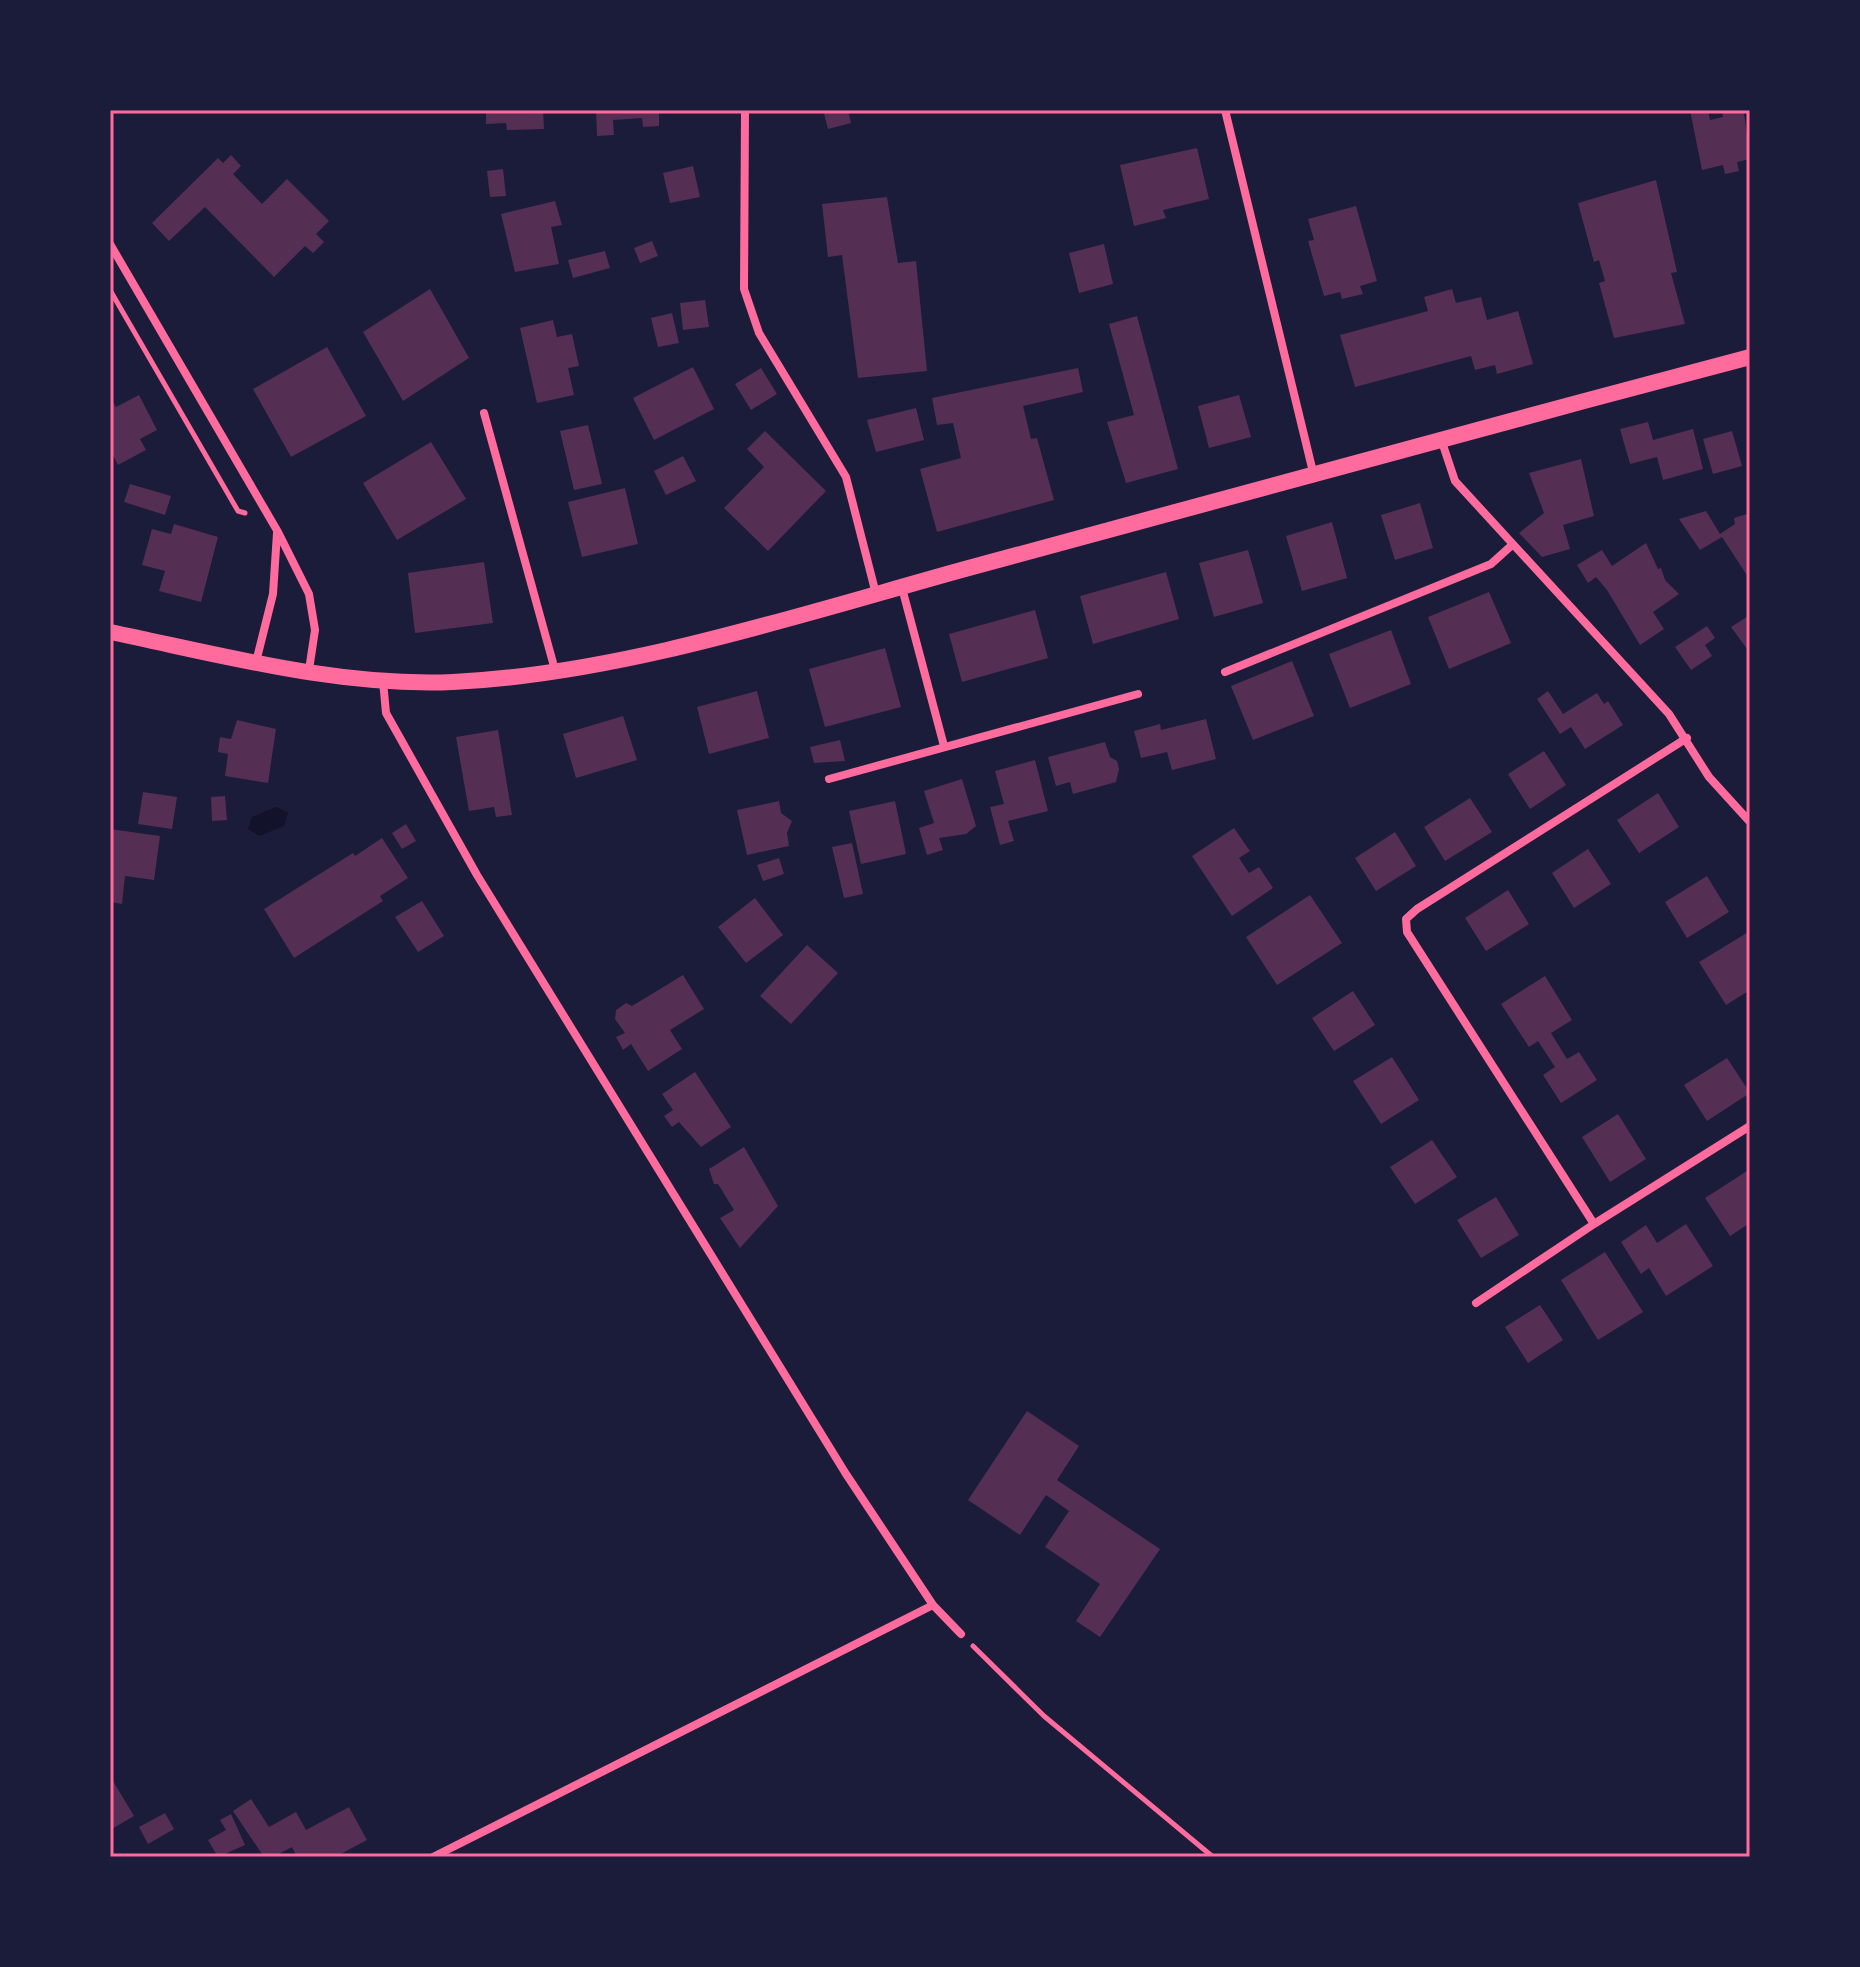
<svg xmlns="http://www.w3.org/2000/svg" width="1860" height="1967" font-family="'Roboto Condensed',sans-serif">
<style>
.water{fill:#12122b}
.building{fill:#542f53}
.lines{fill:none;stroke-linecap:round;stroke-linejoin:round}
.path{stroke:#ff6b9d;stroke-width:5}
.minor{stroke:#ff6b9d;stroke-width:8}
.secondary{stroke:#ff6b9d;stroke-width:16}
.neatline{fill:none;stroke:#ff6b9d;stroke-width:3}
</style>
<rect width="100%" height="100%" fill="#1b1b3a"/>
<!-- water -->
<path class="water" d="M276,807L288,813L284,826L259,836L248,829L252,817Z"/>
<!-- building -->
<path class="building" d="M486,110H543L544,129L507,130L506,123L486,124Z
M596,110H659V126L643,127L642,118L613,120L614,135L597,136Z
M823,110H848L851,123L828,129Z
M1690,110H1708L1710,120L1723,117L1722,110H1749L1744,113L1750,159L1737,162L1739,171L1725,174L1723,165L1702,170Z
M1197,148L1209,199L1163,210L1166,218L1134,226L1120,165Z
M231,155L241,166L233,174L262,204L287,179L329,221L316,234L324,242L313,253L305,246L274,277L205,207L169,241L152,223L218,158L223,163Z
M693,166L700,197L670,203L663,173Z
M503,169L506,196L490,197L487,171Z
M1656,180L1677,272L1671,273L1685,324L1614,338L1599,283L1605,281L1599,260L1594,262L1578,203Z
M887,197L898,263L916,261L927,371L858,378L842,255L828,257L822,204Z
M555,201L562,225L551,227L559,264L515,272L501,214Z
M1356,206L1377,281L1360,286L1363,294L1342,299L1340,292L1324,296L1308,241L1314,240L1308,219Z
M652,241L658,256L640,263L634,248Z
M1104,244L1113,284L1079,293L1069,253Z
M605,251L610,268L573,278L568,260Z
M430,289L469,358L403,401L363,332Z
M1452,289L1456,303L1481,297L1487,320L1518,311L1533,364L1497,374L1495,365L1475,370L1471,356L1355,387L1340,335L1428,311L1424,297Z
M705,300L709,327L683,330L680,303Z
M672,313L679,343L658,347L651,318Z
M1137,316L1178,469L1126,483L1107,422L1134,415L1109,324Z
M553,320L557,337L572,334L579,366L568,368L574,395L537,403L520,328Z
M327,347L366,416L291,457L253,389Z
M693,367L714,409L654,440L633,398Z
M761,368L777,394L751,410L735,384Z
M1078,368L1083,392L1023,406L1031,439L1037,438L1054,500L937,532L920,469L961,458L953,423L937,425L932,398Z
M139,395L157,430L140,439L146,450L118,465L110,450V397L116,407Z
M1239,395L1251,437L1209,448L1198,406Z
M916,408L924,440L876,452L867,420Z
M1648,422L1653,440L1693,429L1703,469L1663,480L1657,457L1630,464L1620,429Z
M588,425L602,484L574,490L560,431Z
M765,431L826,491L768,551L724,508L764,467L747,449Z
M1732,431L1742,466L1713,474L1703,439Z
M431,442L466,499L397,540L363,483Z
M683,456L696,481L666,495L654,471Z
M1581,459L1594,516L1563,525L1570,549L1542,557L1519,533L1544,513L1529,473Z
M130,484L171,496L165,515L124,502Z
M625,488L638,544L582,557L568,502Z
M1420,503L1433,548L1395,560L1381,515Z
M1706,511L1720,534L1735,524L1734,518L1750,513V580L1722,537L1700,550L1679,519Z
M1332,522L1347,578L1302,591L1286,536Z
M174,524L218,537L201,602L159,591L165,571L142,565L152,529L171,534Z
M1646,543L1658,569L1661,568L1665,580L1679,594L1653,612L1664,629L1640,645L1607,590L1596,577L1588,583L1577,565L1602,550L1612,566Z
M1248,550L1263,603L1214,617L1199,563Z
M484,562L493,623L415,633L408,573Z
M1166,572L1179,619L1093,644L1080,596Z
M1489,592L1511,643L1449,669L1428,617Z
M1035,610L1048,658L962,682L949,634Z
M1750,615V653L1731,627Z
M1707,626L1715,638L1705,645L1712,656L1691,670L1675,647Z
M1391,630L1411,684L1350,708L1329,654Z
M885,648L901,707L825,727L809,669Z
M1292,661L1314,716L1253,740L1231,686Z
M757,691L769,738L709,754L697,707Z
M1548,691L1563,714L1597,693L1604,704L1608,701L1623,725L1585,749L1571,727L1560,734L1537,699Z
M623,716L637,760L576,778L563,734Z
M1206,719L1216,759L1172,770L1167,752L1141,758L1134,731L1160,724L1161,730Z
M237,720L276,729L268,783L225,776L228,754L218,752L220,737L231,739Z
M498,730L512,815L496,817L494,807L469,811L456,737Z
M840,740L845,761L814,763L810,747Z
M1105,742L1110,757L1117,761L1119,769L1116,782L1073,794L1070,782L1056,786L1048,757Z
M1544,751L1566,785L1530,809L1508,774Z
M1035,760L1048,811L1008,821L1014,841L1000,845L990,807L1004,804L995,771Z
M962,779L976,826L966,834L939,838L943,850L927,855L919,828L934,823L924,791Z
M143,792L177,797L172,829L138,824Z
M1658,793L1679,827L1639,853L1617,820Z
M225,796L227,820L212,821L211,797Z
M1470,798L1492,832L1445,861L1424,827Z
M779,801L781,813L792,821L787,833L789,846L747,855L737,810Z
M895,801L906,854L861,864L849,811Z
M406,824L416,841L402,849L392,833Z
M1234,828L1250,851L1239,858L1249,873L1259,867L1273,888L1232,916L1192,856Z
M110,829L160,836L154,880L125,876L122,904L110,902Z
M1395,832L1416,866L1376,891L1355,858Z
M382,838L408,878L380,896L383,901L294,958L264,909L353,853L355,856Z
M852,843L863,894L844,898L832,847Z
M1588,849L1611,884L1574,908L1552,873Z
M779,858L784,874L763,881L757,865Z
M1707,876L1729,912L1687,938L1665,902Z
M1508,890L1529,924L1486,951L1465,918Z
M1310,895L1342,943L1277,985L1246,937Z
M755,898L783,935L746,963L718,927Z
M422,901L444,936L418,952L395,917Z
M1750,931V990L1726,1005L1699,962Z
M807,945L838,973L791,1024L760,996Z
M683,975L704,1009L670,1030L682,1049L648,1071L631,1044L623,1050L616,1037L625,1033L615,1019L616,1010L626,1003L632,1006Z
M1545,976L1572,1020L1551,1033L1567,1059L1579,1052L1597,1080L1561,1103L1543,1075L1555,1067L1538,1041L1529,1047L1501,1004Z
M1353,991L1375,1025L1334,1051L1312,1018Z
M1392,1057L1419,1100L1381,1124L1353,1081Z
M1727,1058L1750,1093L1707,1121L1684,1085Z
M695,1072L731,1127L701,1147L679,1122L672,1127L664,1116L673,1110L662,1094Z
M1618,1114L1646,1159L1610,1182L1582,1137Z
M1432,1140L1457,1177L1415,1204L1390,1167Z
M744,1147L778,1206L740,1248L720,1218L734,1210L718,1184H714L709,1169Z
M1747,1171L1750,1176V1223L1730,1236L1705,1198Z
M1496,1197L1519,1235L1481,1258L1457,1220Z
M1686,1224L1713,1266L1666,1296L1649,1268L1641,1274L1621,1242L1646,1225L1657,1243Z
M1605,1252L1643,1312L1598,1340L1561,1280Z
M1540,1305L1563,1340L1528,1363L1505,1327Z
M1027,1411L1079,1446L1057,1480L1160,1549L1100,1637L1076,1621L1100,1584L1045,1547L1069,1511L1046,1495L1020,1535L968,1500Z
M110,1776L134,1816L110,1830Z
M251,1799L269,1827L296,1812L306,1830L349,1807L367,1840L335,1857H297L292,1847L273,1857H264L233,1811Z
M165,1813L174,1829L148,1844L139,1827Z
M231,1814L245,1845L218,1857L208,1840L226,1830L220,1820Z"/>
<g class="lines">
<!-- path -->
<path class="path" d="M110,290L238,511L245,513
M973,1646L1044,1716L1213,1857"/>
<!-- minor -->
<path class="minor" d="M745,110L744,289L759,333L846,477L876,594
M1225,110L1313,472
M110,244L278,532L309,594L315,630L309,670
M484,413L555,670
M1441,439L1455,481L1669,714L1709,777L1750,822
M902,588L944,746
M256,662L273,594L277,533
M1225,672L1491,564L1512,545
M383,681L386,713L477,875L846,1474L933,1605L961,1634
M1687,738L1417,909L1406,919L1407,932L1594,1224L1750,1126
M829,779L1138,694
M1476,1303L1594,1224
M433,1857L933,1605"/>
<!-- secondary -->
<path class="secondary" d="M110,632C222,655 338,687 453,682C621,674 802,614 965,569C1227,498 1488,426 1750,357"/>
</g>
<!-- border -->
<rect width="1860" height="1967" fill="none" stroke="#1b1b3a" stroke-width="224"/>
<rect x="112" y="112" width="1636" height="1743" class="neatline"/>
</svg>
